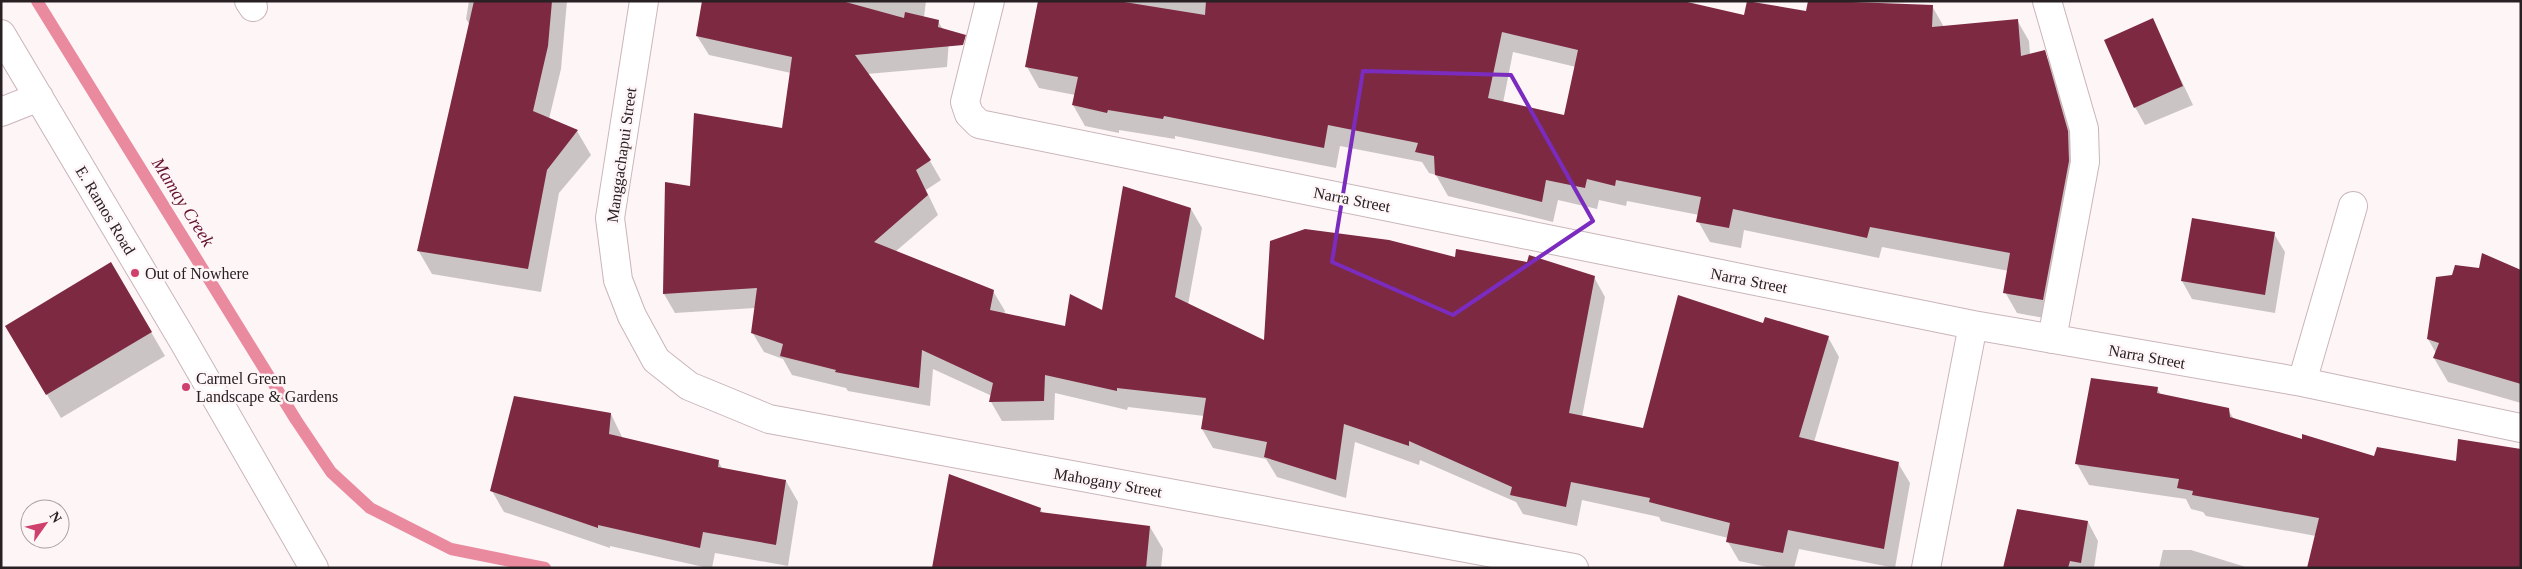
<svg xmlns="http://www.w3.org/2000/svg" width="2522" height="569" font-family="Georgia,serif">
<style>
.shadow{fill:#0003;fill-rule:evenodd}
.lines{fill:none;stroke-linecap:round;stroke-linejoin:round}
.stream{stroke:#e98a9f;stroke-width:12}
.building{fill:#7d2942;fill-rule:evenodd}
.minor-casing{stroke:#cab5b9;stroke-width:30}
.minor{stroke:#fff;stroke-width:28}
.marked{fill:none;stroke:#7b2cbf;stroke-width:4;stroke-linejoin:round}
.poi-dot{fill:#ce416d;stroke:#fef5f7;stroke-width:2}
.labels{text-anchor:middle;stroke-width:5;stroke-linejoin:round;paint-order:stroke}
.street-label{font-size:16px;fill:#282022;stroke:#fef5f7}
.poi-label{font-size:16px;fill:#282022;stroke:#fef5f7;text-anchor:start}
.water-label{font-size:18px;font-style:italic;fill:#64102d;stroke:#fef5f7}
</style>
<rect width="100%" height="100%" fill="#fef5f7"/>
<!-- shadow -->
<path class="shadow" d="M469,1H567L561,69L549,119L577,131L591,155L559,193L541,292L432,274L418,250L470,25L466,19Z
M704,1H926L924,17L938,21L949,40L947,67L867,74L930,161L941,180L926,190L938,215L895,252L993,291L1005,311L1004,314L1066,328L1103,312L1191,209L1202,228L1188,305L1265,342L1456,258L1594,277L1605,297L1582,417L1644,429L1764,325L1828,337L1839,357L1814,442L1898,463L1910,483L1895,568L1799,549L1794,568H1772L1739,561L1728,542V538L1661,521L1659,517L1582,500L1577,526L1523,514L1516,502L1420,460L1419,465L1355,442L1346,498L1277,477L1266,459L1213,448L1202,429L1204,416L1128,407L1127,410L1055,393L1054,420L1002,421L991,402L992,396L933,369L930,406L848,391L846,388L792,375L783,359L764,352L752,332L755,308L675,313L664,294L666,183L691,187L784,129L791,73L709,55L697,36Z
M1040,1H1677L1745,17L1807,13L1809,1H1844L1845,3L1932,6L1944,27L2017,20L2029,41L2030,55L2044,52L2056,73L2080,153L2055,320L2017,313L2005,292L2009,271L1882,247L1879,258L1744,230L1741,248L1710,242L1698,221L1699,215L1627,201L1626,206L1599,200L1597,209L1558,200L1553,222L1448,196L1436,175L1429,173L1422,162L1340,146L1336,168L1175,136V139L1119,130V133L1085,126L1073,105L1075,95L1039,88L1027,67ZM1513,52L1576,67L1565,116L1503,103Z
M2152,19L2193,105L2145,125L2135,107Z
M2274,234L2285,252L2275,313L2192,299L2182,281Z
M2480,269L2521,271V403L2448,382L2434,358L2436,353L2428,339L2453,276Z
M6,326L151,332L165,356L61,418Z
M2157,388L2161,395L2228,410L2234,419L2303,441L2374,458L2457,463L2521,450L2316,536L2206,516L2203,512L2191,509L2186,499L2089,485L2077,464Z
M611,414L623,439L718,461L723,470L786,481L798,502L788,566L715,553L712,568H708L610,546V548L504,512L492,491Z
M1040,509L1044,514L1150,527L1163,549L1161,568H934Z
M2088,522L2098,541L2094,568H2005Z
M2163,550H2191L2249,568H2159Z"/>
<g class="lines">
<!-- stream -->
<path class="stream" d="M37,1L296,420L331,472L370,508L451,549L545,568"/>
</g>
<!-- building -->
<path class="building" d="M474,1H552L548,46L533,111L578,130L547,170L528,269L417,251Z
M702,1H842L904,18L905,12L939,20L938,27L966,35L963,45L855,55L931,160L916,170L928,195L874,242L994,290L990,310L1065,326L1070,294L1102,310L1123,186L1191,208L1175,297L1264,340L1270,241L1305,229L1389,240L1455,257L1456,249L1527,262L1529,255L1595,276L1569,413L1643,428L1678,295L1763,323L1765,317L1829,336L1799,437L1899,462L1884,549L1788,530L1783,553L1726,542L1730,523L1649,502L1650,498L1571,482L1566,507L1510,495L1512,487L1409,441V446L1344,424L1336,480L1264,457L1267,442L1201,429L1206,398L1117,388V391L1045,375L1044,401L989,402L993,383L922,350L919,388L835,372L836,370L780,356L783,344L751,333L757,288L663,294L665,182L690,186L694,113L782,128L792,57L696,36Z
M1038,1H1118L1205,15L1206,1H1683L1744,15L1747,1L1806,11L1808,1H1826L1933,5L1932,27L2018,19L2021,56L2045,50L2068,131L2069,161L2043,300L2003,293L2010,253L1870,227L1867,238L1733,209L1729,228L1696,222L1701,197L1616,180L1615,186L1587,179L1585,188L1546,180L1542,202L1435,175L1434,156L1415,152L1418,143L1328,125L1324,148L1164,116L1163,119L1108,110L1107,113L1072,105L1078,77L1025,67ZM1502,32L1578,50L1564,115L1488,98Z
M2153,18L2183,86L2134,108L2104,40Z
M2192,218L2275,232L2265,295L2181,281Z
M2482,253L2521,270V384L2433,358L2439,343L2427,339L2436,277L2452,275L2455,265L2479,268Z
M111,262L152,332L46,395L5,326Z
M2091,378L2158,387L2157,393L2229,408L2230,417L2302,439V434L2374,456L2377,447L2456,461L2458,439L2521,449V568H2307L2319,518L2192,495L2193,491L2177,488L2179,479L2075,464Z
M514,396L611,413L609,434L719,460L718,467L786,480L776,545L703,532L700,548L598,525V528L490,491Z
M949,474L1041,508L1040,512L1150,526L1146,568H932Z
M2017,509L2088,521L2081,563L2070,561L2068,568H2003Z"/>
<g class="lines">
<defs>
<path id="minor" d="M249,1L253,7
M644,1L610,218L618,280L632,316L656,360L689,386L769,419L1574,568
M990,1L965,102L969,114L979,124L1973,325L2302,382L2521,428
M2047,1L2084,129L2085,162L2052,339
M1,34L184,342L314,568
M1,112L39,97
M2302,382L2353,206
M1926,568L1973,325"/>
</defs>
<!-- minor casing -->
<use href="#minor" class="minor-casing"/>
<!-- minor -->
<use href="#minor" class="minor"/>
</g>
<!-- marked area -->
<path class="marked" d="M1363,71L1511,75L1593,221L1453,315L1332,262Z"/>
<!-- markers -->
<g class="poi-dot">
<circle cx="135" cy="273" r="5"/>
<circle cx="186" cy="387" r="5"/>
</g>
<g class="labels">
<!-- street labels -->
<g class="street-label">
<text transform="translate(621 155) rotate(-82)" y="6">Manggachapui Street</text>
<text transform="translate(1352 199) rotate(11)" y="6">Narra Street</text>
<text transform="translate(106 210) rotate(59)" y="6">E. Ramos Road</text>
<text transform="translate(1749 280) rotate(11)" y="6">Narra Street</text>
<text transform="translate(2147 356) rotate(10)" y="6">Narra Street</text>
<text transform="translate(1108 482) rotate(10)" y="6">Mahogany Street</text>
</g>
<!-- poi labels -->
<g class="poi-label">
<text x="145" y="279">Out of Nowhere</text>
<text x="196" y="384">Carmel Green<tspan x="196" dy="18">Landscape &amp; Gardens</tspan></text>
</g>
<!-- water labels -->
<g class="water-label">
<text transform="translate(183 202) rotate(58)" y="6">Mamay Creek</text>
</g>
</g>
<!-- border -->
<rect width="2522" height="569" fill="none" stroke="#282022" stroke-width="5"/>
<!-- north arrow -->
<g transform="translate(45 524) rotate(57)"><circle r="24" fill="#fef5f7" stroke="#a8a0a2"/>
<path d="M0-4L9 19L0 12L-9 19Z" fill="#ce416d"/>
<text y="-8" font-size="14" font-weight="bold" text-anchor="middle" fill="#282022">N</text>
</g>
</svg>
